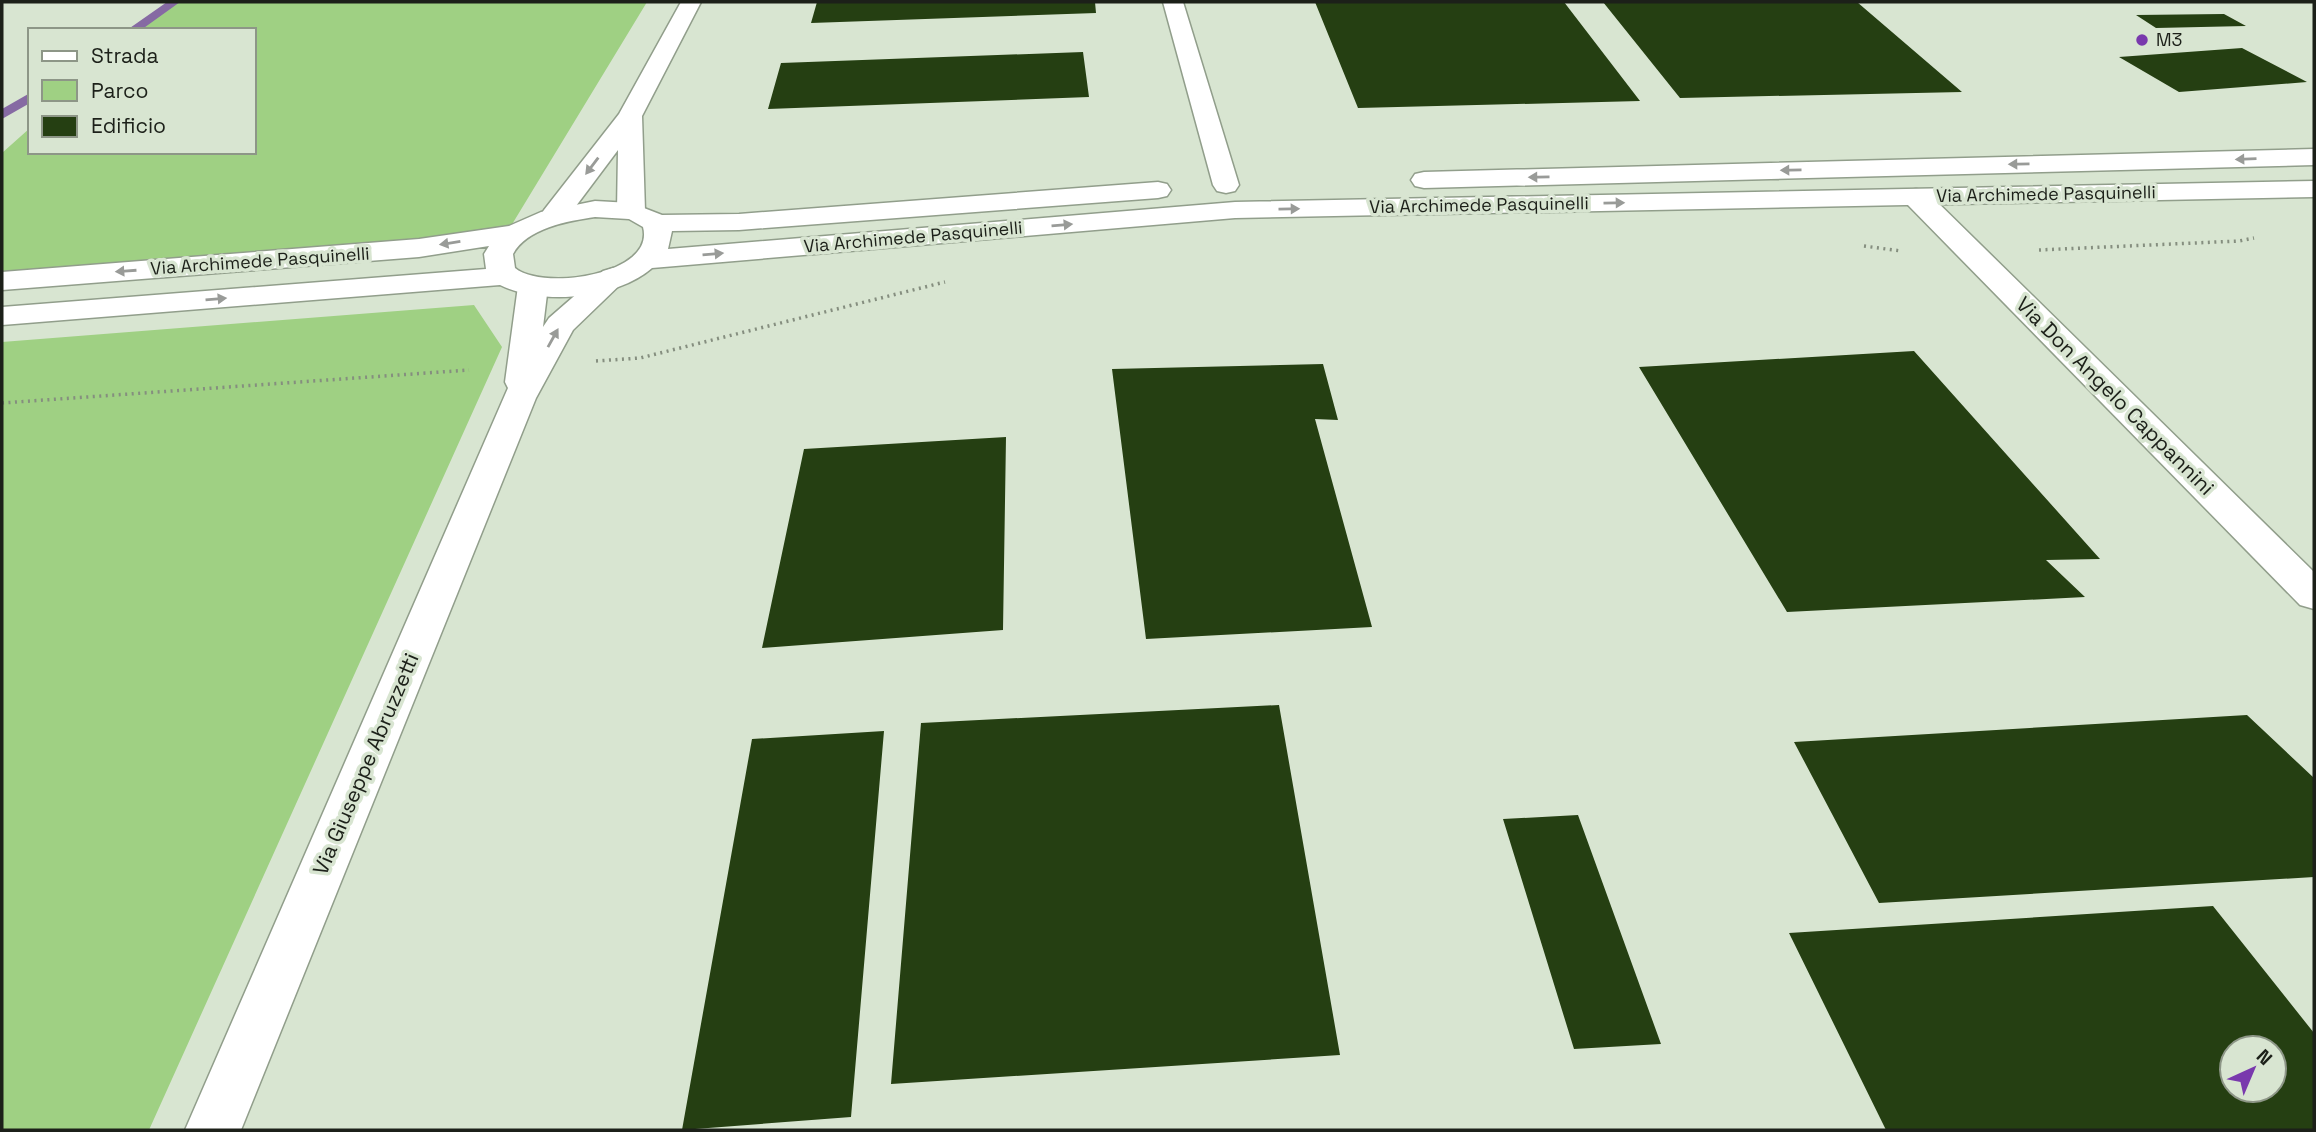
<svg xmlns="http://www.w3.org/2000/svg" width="2316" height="1132" font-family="'Space Grotesk',sans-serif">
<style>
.green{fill:#9fd083}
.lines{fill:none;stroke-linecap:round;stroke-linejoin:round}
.stream{fill:#866aa3;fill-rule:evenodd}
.building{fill:#253f12;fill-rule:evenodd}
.street-casing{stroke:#919e8b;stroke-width:3}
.secondary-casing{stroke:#919e8b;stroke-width:3}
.path{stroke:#858e7f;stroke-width:3.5;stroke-dasharray:2 4.5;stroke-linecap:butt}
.street{fill:#fff;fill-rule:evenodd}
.secondary{fill:#fff;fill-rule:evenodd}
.oneway{fill:#999b98}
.poi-dot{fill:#7939ad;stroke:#d8e5d1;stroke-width:2.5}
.labels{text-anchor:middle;stroke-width:7;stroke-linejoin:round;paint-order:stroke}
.far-poi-label{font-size:18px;fill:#1c2019;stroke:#d8e5d1;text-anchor:start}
.far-street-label{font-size:18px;fill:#1c2019;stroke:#d8e5d1}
.street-label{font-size:21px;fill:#1c2019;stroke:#d8e5d1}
</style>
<rect width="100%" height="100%" fill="#d8e5d1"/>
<!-- green -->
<path class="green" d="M171,2H647L511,226L385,245L2,275V153L30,128V152H254V30H140Z
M474,305L502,347L149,1130H2V342Z"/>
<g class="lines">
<!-- stream -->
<path class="stream" d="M167,2H180L141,30H127Z
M30,93V103L2,119V109Z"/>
</g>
<!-- building -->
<path class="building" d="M817,2H1095L1096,13L811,23Z
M1315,2H1564L1640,101L1358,108Z
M1603,2H1857L1962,92L1680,98Z
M2224,14L2246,26L2156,28L2136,15Z
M2242,48L2307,82L2179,92L2119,57Z
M1083,52L1089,97L768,109L781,63Z
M1914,351L2100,559L2046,560L2085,597L1787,612L1639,367Z
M1323,364L1338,420L1315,419L1372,627L1146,639L1112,369Z
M1006,437L1003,630L762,648L804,449Z
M1279,705L1340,1055L891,1084L921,723Z
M2247,715L2314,778V877L1879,903L1794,742Z
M884,731L851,1117L682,1130L752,739Z
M1578,815L1661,1044L1574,1049L1503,819Z
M2213,906L2314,1033V1130H1886L1789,933ZM2232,1048H2274V1090H2232Z"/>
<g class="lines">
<defs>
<path id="street" d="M681,2H701L642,116L645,211L641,217L631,219L621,217L617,211L618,150L564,222L554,224L544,222L540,216L544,210L619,114Z
M1163,2H1183L1239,185L1235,191L1226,193L1217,191L1213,185Z
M1916,189L1926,191L2314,572V609L2300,605L1906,203L1902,197L1906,191Z
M613,268L623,271L628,277L573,330L536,398L241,1130H185L508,388L505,382L518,286L522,280L533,277L544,280L548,286L543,327L549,318L603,271Z"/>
<path id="secondary" d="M2314,149V165L1424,188L1415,186L1411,180L1415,174L1424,172Z
M2314,181V197L1235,218L652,268C616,299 543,306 500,285L2,325V307L486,269L484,254L489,246L419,257L2,290V272L419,239L509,226L541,212L595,201L631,203L662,215L739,214L1158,182L1167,184L1171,190L1167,196L1158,198L739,230L672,231L668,249L1235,202ZM595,217L629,219L643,227C656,275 542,291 515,268L513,254C527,228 568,221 595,217Z"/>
</defs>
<!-- street casing -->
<use href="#street" class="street-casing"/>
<!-- secondary casing -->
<use href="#secondary" class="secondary-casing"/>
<!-- path -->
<path class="path" d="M1864,246L1901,251
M2039,250L2239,241L2254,238
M596,361L640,358L945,282
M2,403L469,370"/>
<!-- street -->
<use href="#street" class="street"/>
<!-- secondary -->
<use href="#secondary" class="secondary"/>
</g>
<!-- one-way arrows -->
<defs><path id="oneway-solid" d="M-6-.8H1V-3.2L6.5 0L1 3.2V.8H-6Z" transform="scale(1.75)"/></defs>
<g class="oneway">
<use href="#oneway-solid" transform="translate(2246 159) rotate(178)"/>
<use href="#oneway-solid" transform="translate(2019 164) rotate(179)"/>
<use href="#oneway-solid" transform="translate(592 166) rotate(127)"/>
<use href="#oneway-solid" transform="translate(1791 170) rotate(179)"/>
<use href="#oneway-solid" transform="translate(1539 177) rotate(179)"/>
<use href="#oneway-solid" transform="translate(1614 203) rotate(-1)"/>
<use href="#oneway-solid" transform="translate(1289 209) rotate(-1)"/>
<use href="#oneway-solid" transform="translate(1062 225) rotate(-5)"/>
<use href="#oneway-solid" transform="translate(450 243) rotate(171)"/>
<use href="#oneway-solid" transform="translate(713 254) rotate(-5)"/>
<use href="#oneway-solid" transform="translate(126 271) rotate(176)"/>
<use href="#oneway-solid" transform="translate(216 299) rotate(-5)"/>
<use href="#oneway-solid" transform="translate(553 338) rotate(-61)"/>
</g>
<!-- markers -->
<circle class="poi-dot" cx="2142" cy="40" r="7"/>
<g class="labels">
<!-- far-poi labels -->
<g class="far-poi-label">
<text x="2156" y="46">M3</text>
</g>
<!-- far-street labels -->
<g class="far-street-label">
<text transform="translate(2046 194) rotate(-1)" y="6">Via Archimede Pasquinelli</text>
<text transform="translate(1479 205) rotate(-1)" y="6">Via Archimede Pasquinelli</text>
<text transform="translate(913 237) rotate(-5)" y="6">Via Archimede Pasquinelli</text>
<text transform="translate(260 261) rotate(-4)" y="6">Via Archimede Pasquinelli</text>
</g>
<!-- street labels -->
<g class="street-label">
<text transform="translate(2115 396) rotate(45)" y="7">Via Don Angelo Cappannini</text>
<text transform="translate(366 764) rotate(-67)" y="7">Via Giuseppe Abruzzetti</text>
</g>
</g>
<!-- border -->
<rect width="2316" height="1132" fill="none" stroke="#1c2019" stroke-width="7"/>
<!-- legend -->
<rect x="28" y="28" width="228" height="126" fill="#d8e5d1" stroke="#8d9687" stroke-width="2"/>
<rect x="42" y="51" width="35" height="10" fill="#ffffff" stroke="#8d9687" stroke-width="2"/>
<text x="91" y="63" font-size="21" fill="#1c2019">Strada</text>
<rect x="42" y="80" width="35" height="21" fill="#9fd083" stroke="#8d9687" stroke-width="2"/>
<text x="91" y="98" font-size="21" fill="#1c2019">Parco</text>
<rect x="42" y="116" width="35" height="21" fill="#253f12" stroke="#8d9687" stroke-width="2"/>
<text x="91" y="133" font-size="21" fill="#1c2019">Edificio</text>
<!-- north arrow -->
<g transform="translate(2253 1069) rotate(44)"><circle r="33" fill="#d8e5d1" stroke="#8d9687" stroke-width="2"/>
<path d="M0-5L12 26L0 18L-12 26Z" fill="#7939ad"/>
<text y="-10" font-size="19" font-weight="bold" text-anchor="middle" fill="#1c2019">N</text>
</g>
</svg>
